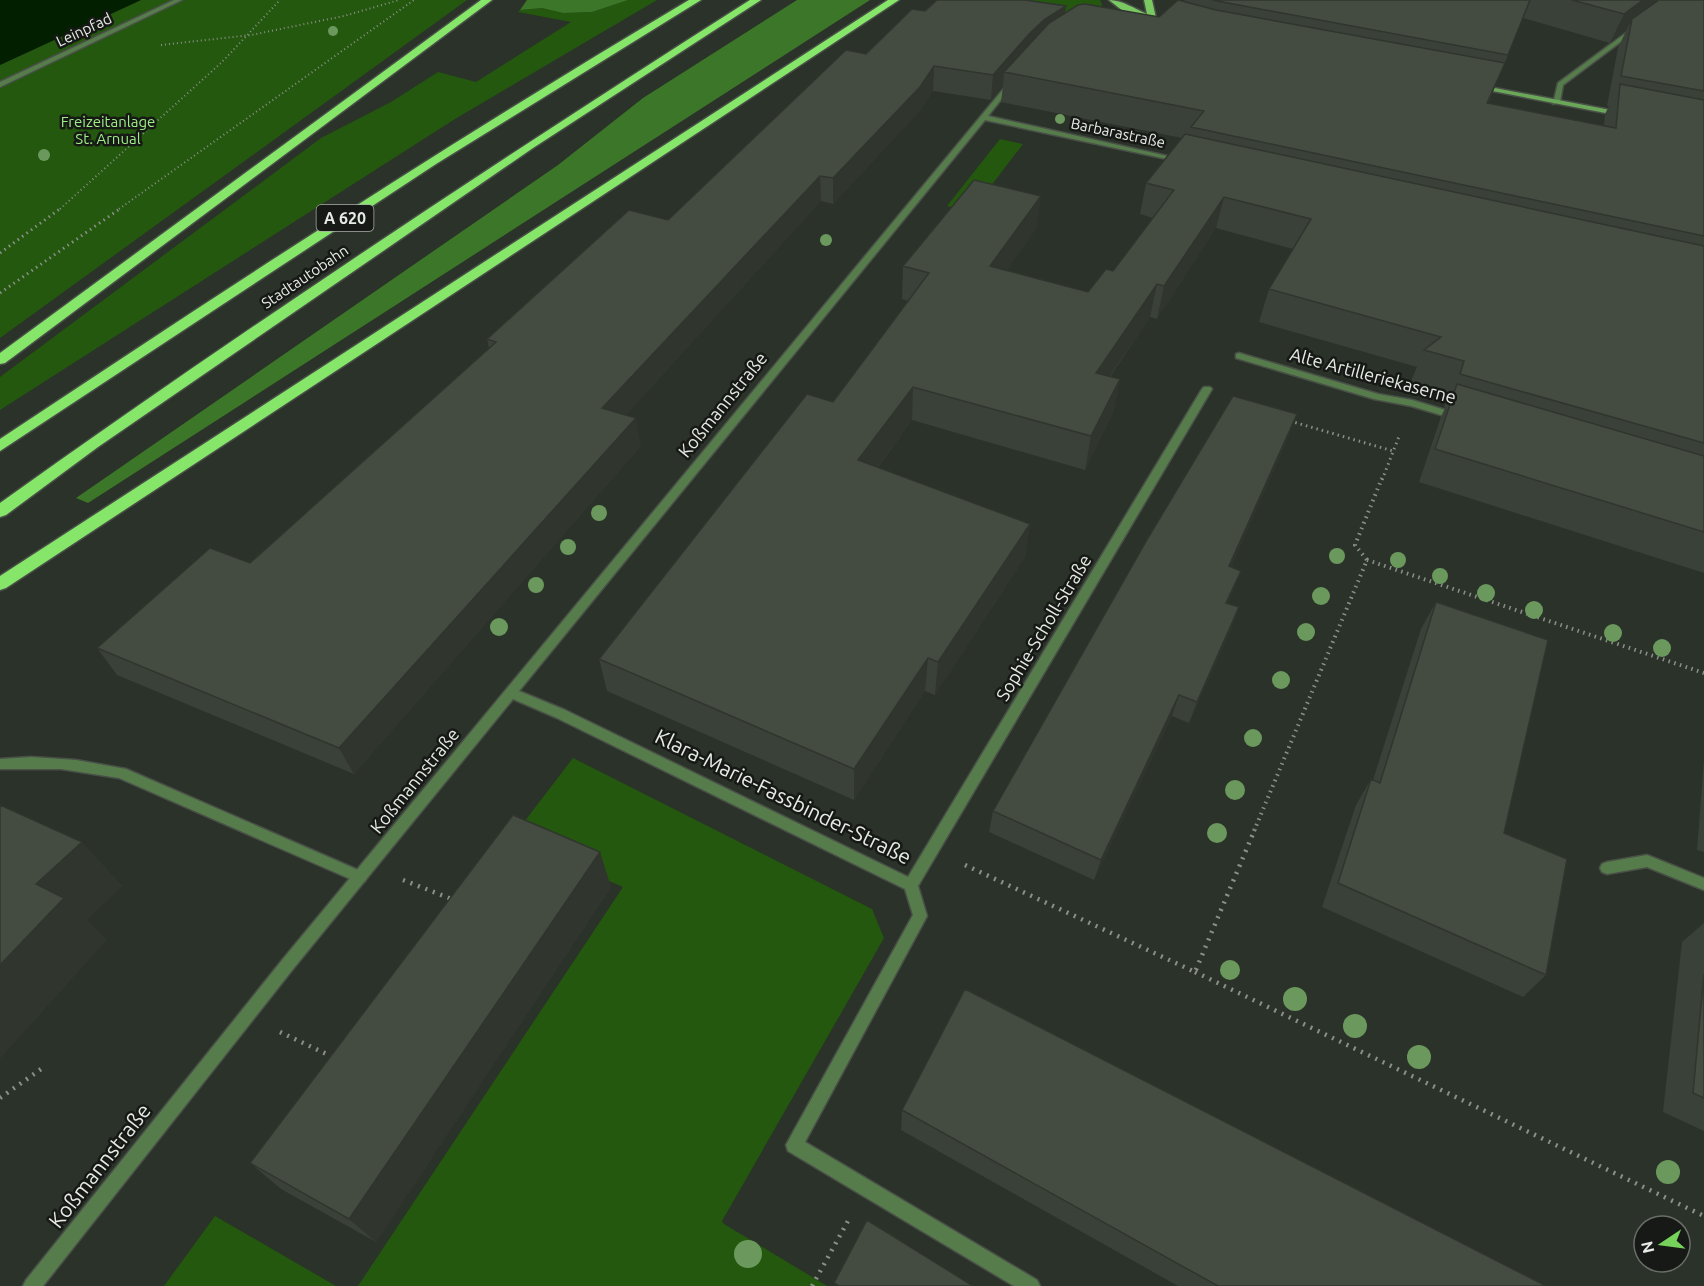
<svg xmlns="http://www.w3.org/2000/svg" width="1704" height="1286" font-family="Ubuntu,sans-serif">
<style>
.green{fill:#23580e}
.forest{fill:#3c7628}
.water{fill:#022000}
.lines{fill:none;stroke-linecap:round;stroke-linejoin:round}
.service-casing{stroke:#495047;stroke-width:3}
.minor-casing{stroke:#495047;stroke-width:3}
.secondary-casing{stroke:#495047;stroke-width:3}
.primary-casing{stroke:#495047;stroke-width:3}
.motorway-casing{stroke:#495047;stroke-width:3}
.path-far3{stroke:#8a9088;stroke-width:2;stroke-dasharray:1 3;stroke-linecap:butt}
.path-far2{stroke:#8a9088;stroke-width:3;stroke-dasharray:1.5 4;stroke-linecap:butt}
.path-far1{stroke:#8a9088;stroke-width:4;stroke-dasharray:1.5 4.5;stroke-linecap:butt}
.path{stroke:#8a9088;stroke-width:4.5;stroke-dasharray:2 6;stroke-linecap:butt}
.service{fill:#577c4c;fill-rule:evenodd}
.minor{fill:#577c4c;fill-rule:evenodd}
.secondary{fill:#6ba759;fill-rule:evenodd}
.primary{fill:#7ac862;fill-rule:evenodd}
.motorway{fill:#86e669;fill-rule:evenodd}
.tree{fill:#6b995d}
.wall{fill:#3a4139;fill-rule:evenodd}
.shaded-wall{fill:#30352e}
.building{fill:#444c42;stroke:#30352e;stroke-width:1.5}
.labels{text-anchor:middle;stroke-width:5;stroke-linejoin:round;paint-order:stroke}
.far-street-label{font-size:15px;fill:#e6ebe5;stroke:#161915}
.far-park-label{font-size:15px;fill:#9fee87;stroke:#161915}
.shield{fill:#161915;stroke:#a8aca7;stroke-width:1.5}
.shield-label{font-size:16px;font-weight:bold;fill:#e6ebe5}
.street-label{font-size:18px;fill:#e6ebe5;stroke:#161915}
.near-street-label{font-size:21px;fill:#e6ebe5;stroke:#161915}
</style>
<rect width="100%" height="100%" fill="#2b3229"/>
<!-- green -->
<path class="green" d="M141,0H467L0,338V65Z
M628,0H657L455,119L0,410V377L321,138L391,102L438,72L476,82L571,22L518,12L520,10L542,8L563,13L592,12Z
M1024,0H1100L1102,5L1099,11L1073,19Z
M1000,139L1023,144L971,212L947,206Z
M573,758L872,909L884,938L722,1221L724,1224L827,1286H358L623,887L511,839Z
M215,1216L336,1286H164Z"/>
<!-- forest -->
<path class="forest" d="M527,0H628L592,12L563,13L542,8L520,10Z
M797,0H870L88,503L76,498L558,165L643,98Z"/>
<!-- water -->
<path class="water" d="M0,0H141L0,65Z"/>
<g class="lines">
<defs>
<path id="service" d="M174,0H182L0,87V82Z
M31,757L76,760L126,769L365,873L367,877L365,881L360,883L355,881L119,778L61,769H0V759Z"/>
<path id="minor" d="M1634,27L1639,28L1563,85L1560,102L1553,104L1558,83Z
M1010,81L1015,82L988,116L1185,160L1181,162L985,120L519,691L565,710L908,877L1202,389L1204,387H1210L1212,389L918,886L927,916L805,1142L1037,1280L1040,1286H1014L788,1151L786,1145L913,915L905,889L557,718L513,699L293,969L43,1286H23L26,1280L283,959Z
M1239,353L1378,394L1412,400L1462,415L1463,417L1458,420L1411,406L1374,399L1236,358V354Z
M1647,855L1704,878V890L1647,867L1607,874L1602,872L1600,868L1602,864L1607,862Z"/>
<path id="secondary" d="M1479,85L1621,112L1625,114L1621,116L1477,88V86Z"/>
<path id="primary" d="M1109,0C1122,0 1135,9 1147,14L1144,0H1152L1156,18L1152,20L1123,11Z"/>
<path id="motorway" d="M481,0H492L5,363L0,364V353Z
M689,0H701L436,164L0,451V439C227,288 455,139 689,0Z
M750,0H761L533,148L98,447L6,515L0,517V503C245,328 496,162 750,0Z
M888,0H899L6,588L0,590V576Z"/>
</defs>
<!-- service casing -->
<use href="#service" class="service-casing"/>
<!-- minor casing -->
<use href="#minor" class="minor-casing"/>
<!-- secondary casing -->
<use href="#secondary" class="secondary-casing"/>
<!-- primary casing -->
<use href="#primary" class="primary-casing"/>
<!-- motorway casing -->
<use href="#motorway" class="motorway-casing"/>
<!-- path-far3 -->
<path class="path-far3" d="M161,45L251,35L344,16L399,0
M60,209L222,62L280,0
M119,209L414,0"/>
<!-- path-far2 -->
<path class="path-far2" d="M0,253L61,208
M0,293L121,208
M1290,421L1393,451
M1382,480L1400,434"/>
<!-- path-far1 -->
<path class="path-far1" d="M1367,560L1704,673
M1254,831L1367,560L1355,545L1382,478"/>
<!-- path -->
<path class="path" d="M965,865L1195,972L1255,829
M403,880L454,900
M1195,972L1704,1216
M280,1032L335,1058
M0,1098L44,1067
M812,1286L848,1221"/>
<!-- service -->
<use href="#service" class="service"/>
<!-- minor -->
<use href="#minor" class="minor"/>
<!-- secondary -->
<use href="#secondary" class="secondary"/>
<!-- primary -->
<use href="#primary" class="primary"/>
<!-- motorway -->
<use href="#motorway" class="motorway"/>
</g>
<!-- trees -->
<g class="tree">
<circle cx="333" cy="31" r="5"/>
<circle cx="1060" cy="119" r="5"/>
<circle cx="44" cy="155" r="6"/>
<circle cx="826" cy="240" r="6"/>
<circle cx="599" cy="513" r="8"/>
<circle cx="568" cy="547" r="8"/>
<circle cx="1337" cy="556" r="8"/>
<circle cx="1398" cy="560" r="8"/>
<circle cx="1440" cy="576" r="8"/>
<circle cx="536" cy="585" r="8"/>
<circle cx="1486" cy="593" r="9"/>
<circle cx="1321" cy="596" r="9"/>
<circle cx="1534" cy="610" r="9"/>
<circle cx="499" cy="627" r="9"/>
<circle cx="1306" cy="632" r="9"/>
<circle cx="1613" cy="633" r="9"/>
<circle cx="1662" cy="648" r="9"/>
<circle cx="1281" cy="680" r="9"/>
<circle cx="1253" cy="738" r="9"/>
<circle cx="1235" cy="790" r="10"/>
<circle cx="1217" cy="833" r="10"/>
<circle cx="1230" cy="970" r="10"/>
<circle cx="1295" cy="999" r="12"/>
<circle cx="1355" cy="1026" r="12"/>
<circle cx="1419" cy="1057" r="12"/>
<circle cx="1668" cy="1172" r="12"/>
<circle cx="748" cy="1254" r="14"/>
</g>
<!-- wall -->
<path class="wall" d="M1185,0H1704V573L1419,482L1441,417L1445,408L1444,407L1448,394L1410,383L1417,367L1259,322L1269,289L1293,249L1216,228L1157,319L1150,317L1110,377L1120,379L1113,413L1085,470L912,420L878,467L1030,524L1025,557L935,695L925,691L854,800L607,691L599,659L833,402L908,301L902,299L903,266L1037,227L1006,271L1088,292L1113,271L1153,218L1140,214L1146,183L1182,138L1001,102L1003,86L991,100L933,91L919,112L833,204L821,201L626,415L641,446L354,774L117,675L97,648L250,563L489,348L487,339L668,220L866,54L925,11L1065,13L1159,17L1184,1ZM1523,18L1610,43L1626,31L1618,48L1607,106H1609L1605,114L1604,126L1488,104Z
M1289,436L1231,567L1241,571L1228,603L1239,607L1231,629L1189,723L1172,716L1094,880L989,832L993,811Z
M1436,602L1546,975L1523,997L1322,907L1356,805L1371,779L1373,780L1421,629Z
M1704,760V852L1697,850Z
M611,887L376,1242L281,1189L250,1163Z
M1704,923V1131L1663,1112L1682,942Z
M902,1110L1546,1286H1178L901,1130Z"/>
<!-- shaded-wall -->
<path class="shaded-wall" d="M1643,0H1669L1632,19L1626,31L1610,43L1624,14Z
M1066,6L1063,30L1004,72L1003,86L991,100L993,75L1031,32L1045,19Z
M934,66L933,91L919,112L833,204V178Z
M820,176L821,201L608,435L602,408Z
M1041,196L1037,227L986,299L990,266Z
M1224,197L1216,228L1157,319L1164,286Z
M1157,284L1150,317L1089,406L1096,373Z
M1120,379L1113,413L1085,470L1091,436Z
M913,387L912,420L858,493V460Z
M1297,414L1289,436L1222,588L1229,566Z
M636,418L641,446L354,774L339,748Z
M1030,524L1025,557L935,695L938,662Z
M1241,571L1233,593L1219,625L1226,603Z
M1239,607L1231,629L1189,723L1197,702Z
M928,658L925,691L854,800V769Z
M1179,695L1172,716L1094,880L1101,860Z
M82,842L123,886L87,920L107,940L0,1059V965L36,884Z
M600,852L611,887L376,1242L349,1219Z"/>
<!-- building -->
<path class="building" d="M937,0H1025L1066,6L1045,19L1031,32L993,75L934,66L920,87L833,178L820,176L602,408L636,418L339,748L97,648L210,548L250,563L496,342L487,339L629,210L668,220L846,50L866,54L912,9L925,11Z
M1178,0L1216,10L1505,63L1487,103L1616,128L1620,84L1704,100V236L1191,127L1204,111L1004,72L1049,23L1078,5L1085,4L1159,17Z
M1212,0H1530L1508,55Z
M1572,0H1643L1624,14Z
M1659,0H1704V91L1621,76L1632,19Z
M1185,134L1704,246V443L1460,374L1464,361L1424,350L1441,337L1269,289L1311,219L1224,197L1164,286L1157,284L1096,373L1120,379L1091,436L913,387L858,460L1030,524L938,662L928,658L854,769L599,659L807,394L833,402L929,273L903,266L974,180L1041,196L990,266L1088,292L1106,269L1113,271L1174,190L1146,183Z
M1457,384L1704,456V532L1435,449Z
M1233,396L1297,414L1229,566L1241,571L1226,603L1239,607L1197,702L1179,695L1101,860L993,811L1148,538Z
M1436,602L1548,640L1504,833L1567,859L1546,975L1338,883L1371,779L1380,783Z
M0,805L82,842L36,884L64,898L0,965Z
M513,815L600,852L349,1219L250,1163Z
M1704,974V1098L1693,1093Z
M965,989L1546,1286H1218L902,1110Z
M867,1220L973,1286H839L834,1283Z"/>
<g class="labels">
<!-- far-street labels -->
<g class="far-street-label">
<text transform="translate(84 30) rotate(-25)" y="5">Leinpfad</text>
<text transform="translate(1118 133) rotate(12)" y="5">Barbarastraße</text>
<text transform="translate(305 277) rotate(-34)" y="5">Stadtautobahn</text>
</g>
<!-- far-park labels -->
<g class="far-park-label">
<text x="108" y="127">Freizeitanlage<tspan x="108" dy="17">St. Arnual</tspan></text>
</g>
<!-- shield labels -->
<rect class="shield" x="316.5" y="205" width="57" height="26" rx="4.5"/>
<g class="shield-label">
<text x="345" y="224">A 620</text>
</g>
<!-- street labels -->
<g class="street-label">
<text transform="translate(1373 376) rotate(15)" y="6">Alte Artilleriekaserne</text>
<text transform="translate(723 405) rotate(-51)" y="6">Koßmannstraße</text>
<text transform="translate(1044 628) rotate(-59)" y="6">Sophie-Scholl-Straße</text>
<text transform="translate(415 781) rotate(-51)" y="6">Koßmannstraße</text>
</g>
<!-- near-street labels -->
<g class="near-street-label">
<text transform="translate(783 797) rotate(26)" y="7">Klara-Marie-Fassbinder-Straße</text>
<text transform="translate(100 1166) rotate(-52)" y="7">Koßmannstraße</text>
</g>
</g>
<!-- north arrow -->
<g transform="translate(1662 1244) rotate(257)"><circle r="28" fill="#161915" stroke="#696d68" stroke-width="1.5"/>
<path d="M0-4.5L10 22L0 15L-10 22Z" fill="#76d25a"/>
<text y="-9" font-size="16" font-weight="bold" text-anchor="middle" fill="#e6ebe5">N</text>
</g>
</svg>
